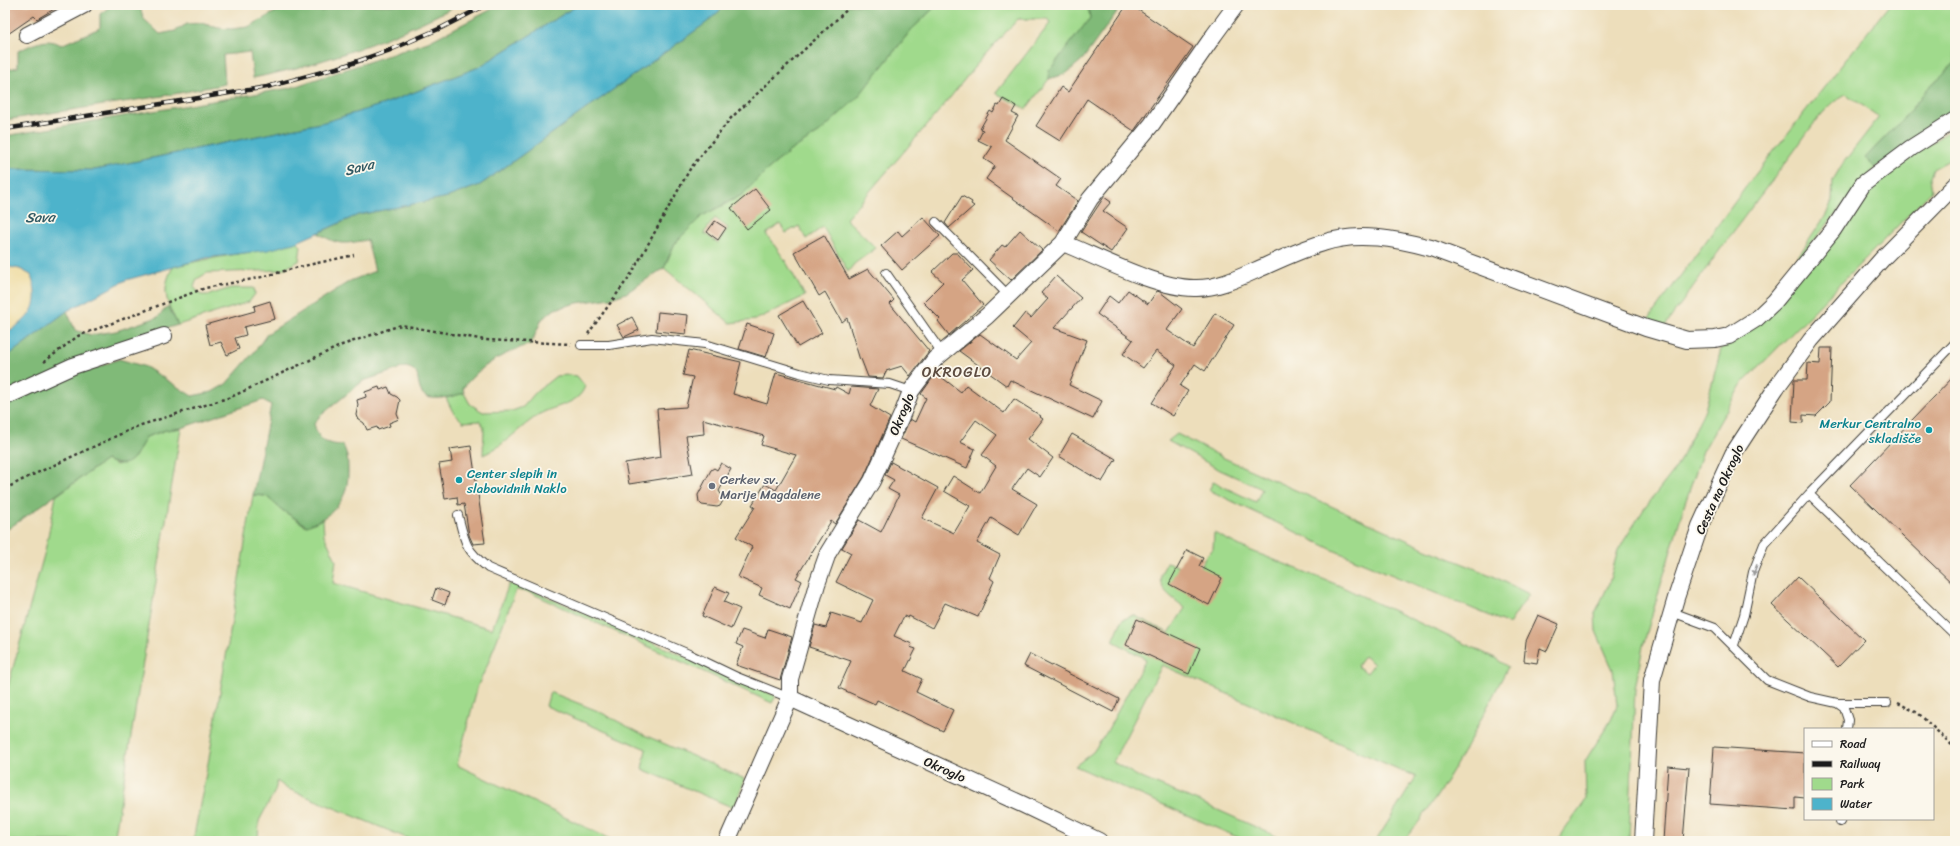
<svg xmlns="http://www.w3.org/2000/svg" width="1960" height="846" font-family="Sriracha,sans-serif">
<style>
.green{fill:#a0da8c;stroke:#5e7b54;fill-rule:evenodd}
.forest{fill:#80ba78;stroke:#4e6b4a}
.sand{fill:#eeda9e;stroke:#857b5d}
.water{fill:#4db3cb;stroke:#346874}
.building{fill:#d5a484}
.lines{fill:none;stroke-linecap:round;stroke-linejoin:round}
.lane-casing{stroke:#3b3934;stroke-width:10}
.street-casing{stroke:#3b3934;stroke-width:18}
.path{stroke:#3b3934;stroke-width:2.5;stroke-dasharray:3 3;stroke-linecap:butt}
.lane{stroke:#fff;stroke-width:8}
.street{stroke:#fff;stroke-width:16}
.rail-casing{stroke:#1c1c1c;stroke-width:4.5}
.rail{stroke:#fbf7ec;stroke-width:3;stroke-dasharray:9;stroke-linecap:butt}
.oneway{fill:#999}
.culture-dot{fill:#0f9aa8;stroke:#fbf7ec;stroke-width:1.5}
.worship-dot{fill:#6b7280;stroke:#fbf7ec;stroke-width:1.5}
.labels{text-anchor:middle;stroke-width:3.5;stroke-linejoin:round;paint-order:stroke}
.street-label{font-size:13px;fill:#1c1c1c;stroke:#fbf7ec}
.culture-label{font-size:13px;fill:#0d838f;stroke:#fbf7ec;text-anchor:end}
.worship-label{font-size:13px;fill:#5b616d;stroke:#fbf7ec;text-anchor:start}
.water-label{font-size:14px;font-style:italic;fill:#305862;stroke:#fbf7ec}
.quarter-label{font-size:15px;letter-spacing:1px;fill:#5d4c40;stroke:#fbf7ec}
</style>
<rect width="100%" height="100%" fill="#fbf7ec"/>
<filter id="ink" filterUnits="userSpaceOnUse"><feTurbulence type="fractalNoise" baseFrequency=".025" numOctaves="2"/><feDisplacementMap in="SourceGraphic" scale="8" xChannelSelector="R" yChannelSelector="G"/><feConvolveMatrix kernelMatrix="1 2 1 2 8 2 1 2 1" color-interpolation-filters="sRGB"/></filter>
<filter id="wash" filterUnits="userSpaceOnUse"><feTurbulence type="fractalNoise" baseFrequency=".012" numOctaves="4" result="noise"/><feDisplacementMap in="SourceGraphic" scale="16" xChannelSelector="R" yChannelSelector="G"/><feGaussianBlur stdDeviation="0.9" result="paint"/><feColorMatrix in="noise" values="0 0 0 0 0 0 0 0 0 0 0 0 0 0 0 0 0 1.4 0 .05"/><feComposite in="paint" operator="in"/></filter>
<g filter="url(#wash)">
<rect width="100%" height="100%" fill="#eddebb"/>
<!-- green -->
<path class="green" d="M937,5H1085L1089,10L1090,18L1049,71V79L1026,109L996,93L1051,22L1047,19H1018L980,60L945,104L846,219L876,248L854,264L848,272L823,227L806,239L799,226L786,233L780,224L766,234L785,260L805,296L755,320L730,323L664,268L675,243L702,216L742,195L767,170L790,151L820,132L885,63L911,30ZM715,218L728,228L718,243L704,233Z
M1889,5H1955V63L1928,88L1904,118L1865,158L1875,168L1810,245L1792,270L1791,267L1826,215L1832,201L1833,180L1843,163L1879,117L1846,94C1823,106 1807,134 1792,154C1747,212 1704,271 1662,330L1645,324L1751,180Z
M1955,127V157L1933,169L1930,177L1932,191L1741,385L1703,451L1683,509L1643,646L1635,689L1629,841H1557L1586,800L1585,761L1611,720L1617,705L1613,670L1596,631L1595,613L1608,586L1618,550L1644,509L1676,468L1705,410L1721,349L1734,341L1867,190L1884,174Z
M297,242L301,246L299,261L281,270L207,273L197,279L194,287L201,295H209L231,288H254L255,294L249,302L178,325C167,303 160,290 173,267C214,256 256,253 297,242Z
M568,375L577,376L585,386C579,405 555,405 540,414C519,427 506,445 483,455L484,427L480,421L463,422L453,412L446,398L464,393L470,404L483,412L512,411L523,407L536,392L556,376Z
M181,428L114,841H5V697L45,551L56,496L106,460L117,465L135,457L146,437L166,430Z
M1177,434L1224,458L1429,550L1493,576L1529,594L1509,624L1333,550L1209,490L1213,482L1256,502L1262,489L1220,470L1168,441Z
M253,495L266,496L282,510L306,526L323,519L324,535L336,560L333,583L492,629L509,584L522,586L776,696L772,703L531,593L516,590L487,666L478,685L457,765L614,841H414L286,788L277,781L275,791L259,821L258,841H193L209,758Z
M1214,533L1244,548L1338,585L1495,658L1508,667C1478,724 1446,793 1403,841H1376L1416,777L1162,665L1113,762L1139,777L1200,802L1287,841H1246L1075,766L1093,752L1106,733L1146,659L1113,641L1122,620L1133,615L1169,633L1185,608C1167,593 1150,585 1168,562L1197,575L1206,556L1213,549ZM1364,656L1374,664L1367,673L1357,666Z
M550,692L598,711L642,734L745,779L734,808L642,769L646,749L546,706Z"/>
<!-- forest -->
<path class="forest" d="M112,5H139L144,19L160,34L175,31L187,24L201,23L218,28L231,29L248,27L286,6L307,11H322L341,5H458C394,38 324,64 253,78L250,52L223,55L225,84L169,95L5,120V70L18,67V51C32,45 47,36 61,45L100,28V14Z
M500,5H578L479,67L384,104L325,122L95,170L5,169V136L290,88L428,42Z
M726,5H937L911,30L858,97L820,132L790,151L767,170L742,195L702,216L675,243L664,268L626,293L611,298L577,303L555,309L542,319L531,344C505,352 479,366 463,388L464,393C455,396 428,403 422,393C415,382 423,370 405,367L363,381L320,416L314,423C318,441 325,444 343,445C347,453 348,460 348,469C349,500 334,515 307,526L282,510L266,496L253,495L271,405L263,400L181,428L166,430L146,437C134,458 132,471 106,460L5,531V358L67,311L75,330L91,335L116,331L158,317L168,306L178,325L124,341L82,362L88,371L119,359L146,367L192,396L212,392L226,384L255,351L267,334L350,281L375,271L367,240C343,244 339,246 318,233L358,215L448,197L480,185L706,23Z
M1085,5H1122L1083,59L1067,73L1049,79V71L1090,18L1089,11Z
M1955,63V112L1875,168L1865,158L1904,118L1928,88Z"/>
<!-- sand -->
<path class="sand" d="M5,266L20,269L31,275C42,305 32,319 5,333Z"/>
<!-- water -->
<path class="water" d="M578,5H726L706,23L480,185L448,197L358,215L297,242L268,250L206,258L126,280L67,311L5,358V333C31,319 42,305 31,275L20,269L5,266V169L95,170L325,122L384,104L479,67Z"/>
<g id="blocks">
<!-- building -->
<path class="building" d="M5,5H61L37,19L34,16L5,36Z
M1127,5H1131L1193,47L1134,131L1087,99L1060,141L1036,126L1061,87L1068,92Z
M1003,99L1016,106L1012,113L1018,116L1005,140L1061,179L1056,186L1078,201L1059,231L986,179L995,166L984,159L992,147L978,140L983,130L980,129L990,111L993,113L997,105L999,106Z
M755,189L771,210L747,229L731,208Z
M962,196L972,202L971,204L974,206L949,228L945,223Z
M1104,197L1111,202L1103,211L1128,228L1111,252L1081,232Z
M923,217L940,236L902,270L881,246L898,231L902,236Z
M715,221L726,228L718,240L707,232Z
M1020,230L1042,250L1011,280L989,260L1002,245L1005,247Z
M824,235L849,279L868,269L894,300L890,304L929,351L910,376L902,366L886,371L883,378L868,377L861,359L860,360L847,318L842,322L825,292L819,296L794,252Z
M952,253H957L973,270L962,280L983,305L949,335L938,321L940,319L923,302L943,282L932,272Z
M1056,276L1081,298L1054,328L1087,340L1069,385L1102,401L1093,419L1010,380L1007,386L959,351L980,334L1016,360L1031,343L1013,328L1025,313L1031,318L1048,299L1041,293Z
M1128,290L1148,304L1157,291L1160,292L1182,309L1167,330L1193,348L1215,313L1234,325L1205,371L1195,364L1180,386L1188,391L1173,416L1152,403L1176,365L1156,351L1143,368L1123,354L1133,340L1097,314L1109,296L1118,303Z
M270,301L275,319L244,327L246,335L235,338L239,349L227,355L221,342L210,345L205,325L255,311L254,306Z
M803,301L822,333L798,347L779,315Z
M658,312L688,315L686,334L656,331Z
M632,317L639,330L624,337L617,325Z
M747,324L774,333L766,357L739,349Z
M1821,348H1832L1830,402L1816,416L1803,415V423L1792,422L1794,380H1807L1808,363L1820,364Z
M689,350L741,362L733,394L767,404L776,373L835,389L836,387L849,394L851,387L878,389L870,406L890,418L864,477L835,524L831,521L796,578L802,581L790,609L759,595L762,588L738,577L752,547L736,537L755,507L752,505L765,484L776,490L796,455L761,445L764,436L703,419L704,434L686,436L693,474L629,484L625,463L661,457L657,409L686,407L693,377L683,375Z
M936,373L961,392L966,385L1004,413L1014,399L1041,416L1040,417L1043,419L1028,439L1053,458L1040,477L1027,468L1012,489L1037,504L1019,535L991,518L977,543L1000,555L990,578L994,581L978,617L945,603L932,628L909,616L908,618L904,616L894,636L912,644L910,647L916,649L905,671L922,679L916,692L953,710L943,731L877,700L875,704L839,688L851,661L809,647L815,625L826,628L831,613L862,623L873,600L836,582L851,553L842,548L859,520L881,532L899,495L888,489L894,480L885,475L891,462L938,488L922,518L954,533L970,506L944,491L953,476L980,493L996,466L982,455L997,435L976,420L960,442L975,449L967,468L901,439L910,419L915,422L926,398L921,394Z
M1955,375V586L1850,485Z
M379,387L380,390L388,387L391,394L397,397L400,400L397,414L399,419L389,423L390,426L378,430L377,427L367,430L364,423L357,418L356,415L358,405L357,400L366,397L365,392Z
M1072,434L1116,459L1102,482L1059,456Z
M471,446L485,543L473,544L469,535L464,504L458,505L457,497L445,499L439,464L452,462L450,449Z
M721,463L731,469L719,491L724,499L720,506L717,507L702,505L699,502L698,495L711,470L714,468L717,470Z
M1187,550L1203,558L1199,566L1222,578L1209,605L1169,584Z
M1798,577L1864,640L1838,667L1772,605Z
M715,587L729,593L724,602L740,609L731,629L702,616Z
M436,588L449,593L445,605L432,600Z
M1538,615L1559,624L1547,651L1540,648L1537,663L1524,661L1526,641Z
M1137,619L1200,648L1189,674L1126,645Z
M768,629L792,637L780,680L736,665L743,647L736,644L742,630L765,638Z
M1030,654L1119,699L1113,712L1024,666Z
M1714,747L1805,753V798L1795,797V810L1710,804Z
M1668,766L1689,768L1683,841H1663Z"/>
</g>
</g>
<g filter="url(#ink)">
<use href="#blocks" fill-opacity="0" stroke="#3b3934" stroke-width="1"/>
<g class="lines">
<defs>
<path id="lane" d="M936,222L1008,295
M886,273L942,353
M581,345H609L652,338L705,344L800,373L829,380L890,384L911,391
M1809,494L1955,635
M458,515C465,543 465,549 488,568L689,654L737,677L790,698
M1672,612L1715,628L1767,680L1810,697L1837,703L1844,708L1848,720L1847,729
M1734,645L1744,615L1753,572L1764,544L1809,494L1955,343
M1837,703H1887
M1840,822L1841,819"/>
<path id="street" d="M27,35L84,5
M1063,243L1090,199L1152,124L1214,35L1236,5
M5,397L73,366L164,336
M790,698V679L817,584L828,553L872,481L903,412L911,391L935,359L987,316L1063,243C1098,257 1157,288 1194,288C1217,289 1241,277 1261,268C1281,259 1302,249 1323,243C1357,231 1397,239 1431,248L1646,328L1687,340L1715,339L1729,336L1756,319L1775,301L1833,230L1863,184L1911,148L1955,120
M727,841L790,698L1024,805L1099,841
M1643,841L1652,680L1676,598L1700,526L1733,454L1776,388L1811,340L1883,258L1955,185"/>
</defs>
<!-- lane casing -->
<use href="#lane" class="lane-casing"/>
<!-- street casing -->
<use href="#street" class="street-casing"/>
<!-- path -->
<path class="path" d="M588,334L632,273L690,169L731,118L852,5
M44,362L78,336L205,288L258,278L299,267L354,255
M5,489L22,480L138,426L231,397L342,345L401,325L485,340L571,344
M1898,703L1918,713L1955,748"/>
<!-- lane -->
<use href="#lane" class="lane"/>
<!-- street -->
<use href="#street" class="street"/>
<defs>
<path id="rail" d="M5,129L267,87L344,66L390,50L441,28L486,5"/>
</defs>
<!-- rail casing -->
<use href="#rail" class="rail-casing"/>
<!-- rail -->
<use href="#rail" class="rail"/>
</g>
<!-- one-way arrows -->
<defs><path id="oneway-solid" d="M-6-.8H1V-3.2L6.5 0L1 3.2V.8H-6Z"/></defs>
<use class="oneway" href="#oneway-solid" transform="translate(1755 570) rotate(109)"/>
</g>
<!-- markers -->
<g class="culture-dot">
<circle cx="1929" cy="430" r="4"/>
<circle cx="459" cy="480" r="4"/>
</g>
<circle class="worship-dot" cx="712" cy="486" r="4"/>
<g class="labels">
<!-- street labels -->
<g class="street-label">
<text transform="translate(901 414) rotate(-67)" y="5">Okroglo</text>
<text transform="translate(1719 489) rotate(-65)" y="5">Cesta na Okroglo</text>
<text transform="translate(945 769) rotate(24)" y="5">Okroglo</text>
</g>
<!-- culture labels -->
<g class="culture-label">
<text x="1921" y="428">Merkur Centralno<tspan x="1921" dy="15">skladišče</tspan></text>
<text x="467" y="478" text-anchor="start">Center slepih in<tspan x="467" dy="15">slabovidnih Naklo</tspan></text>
</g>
<!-- worship labels -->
<g class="worship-label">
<text x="720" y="484">Cerkev sv.<tspan x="720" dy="15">Marije Magdalene</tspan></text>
</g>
<!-- water labels -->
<g class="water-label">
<text transform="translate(359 167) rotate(-14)" y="5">Sava</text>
<text transform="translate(40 217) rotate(-1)" y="5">Sava</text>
</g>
<!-- quarter labels -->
<g class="quarter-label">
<text x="957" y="377">OKROGLO</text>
</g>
</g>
<!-- margin -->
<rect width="1960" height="846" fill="none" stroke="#fbf7ec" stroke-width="20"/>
<!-- legend -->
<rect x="1804" y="728" width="130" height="92" fill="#fbf7ec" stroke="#a29f99"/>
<rect x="1812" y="741" width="20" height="6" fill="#ffffff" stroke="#a29f99"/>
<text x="1840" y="748" font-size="12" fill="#1c1c1c">Road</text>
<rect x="1812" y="761" width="20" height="6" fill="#1c1c1c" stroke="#a29f99"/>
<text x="1840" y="768" font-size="12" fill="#1c1c1c">Railway</text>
<rect x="1812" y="778" width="20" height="12" fill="#a0da8c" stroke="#a29f99"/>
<text x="1840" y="788" font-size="12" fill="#1c1c1c">Park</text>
<rect x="1812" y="798" width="20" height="12" fill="#4db3cb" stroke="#a29f99"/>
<text x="1840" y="808" font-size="12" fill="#1c1c1c">Water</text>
</svg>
